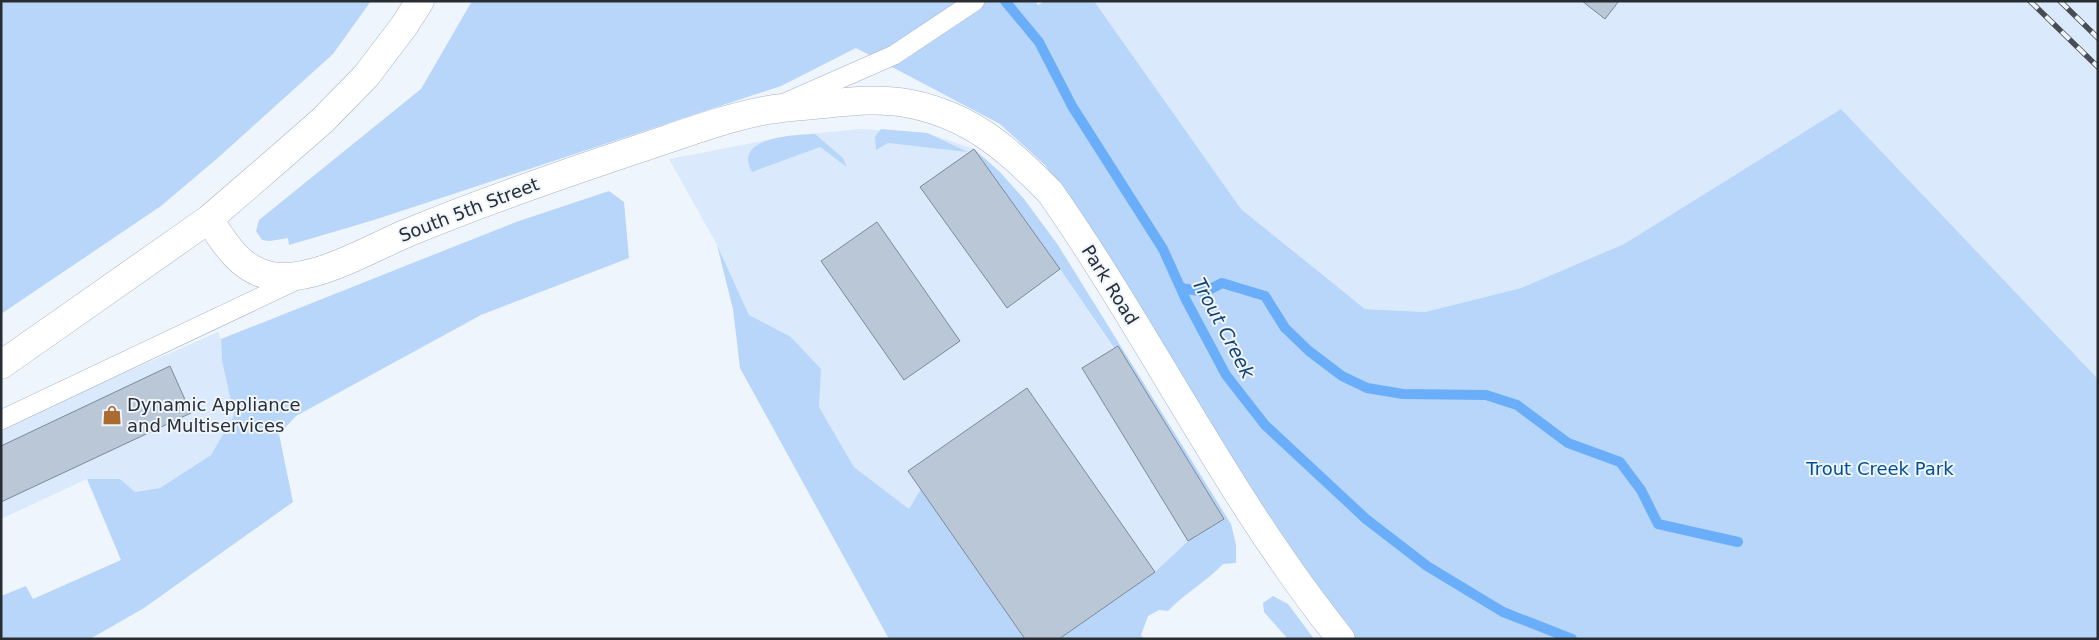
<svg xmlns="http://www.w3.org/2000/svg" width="2099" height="640" font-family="'DejaVu Sans',sans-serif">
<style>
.built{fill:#daeafc}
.green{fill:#b7d6f9}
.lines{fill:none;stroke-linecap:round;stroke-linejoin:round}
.stream{stroke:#6aaef9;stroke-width:10}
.building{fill:#b9c7d7;stroke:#7c8998}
.service-casing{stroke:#a5b3c3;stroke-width:20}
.minor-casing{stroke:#a5b3c3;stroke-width:29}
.primary-casing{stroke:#a5b3c3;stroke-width:29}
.service{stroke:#fff;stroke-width:19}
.minor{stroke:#fff;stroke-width:28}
.primary{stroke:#fff;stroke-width:28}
.rail-casing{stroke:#474d53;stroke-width:5.5}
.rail{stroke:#eff5fc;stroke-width:4;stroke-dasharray:11;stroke-linecap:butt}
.labels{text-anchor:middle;stroke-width:4;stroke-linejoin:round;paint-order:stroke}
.street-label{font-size:18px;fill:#272d33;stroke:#eff5fc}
.poi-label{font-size:18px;fill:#272d33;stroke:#eff5fc;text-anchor:start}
.park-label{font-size:18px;fill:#004f92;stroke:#eff5fc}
.water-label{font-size:19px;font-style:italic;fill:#124171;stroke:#eff5fc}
</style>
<rect width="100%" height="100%" fill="#eff5fc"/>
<!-- built -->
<path class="built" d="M1094,1H2098V379L1841,109L1624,244L1521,288L1425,312L1365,309L1241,209Z
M860,129L927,133L974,149L1060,269L1113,348L1118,346L1224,519L1188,541L1155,572L1059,639H1025L922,490L909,509L854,467L819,407L821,369L791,337L749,315L717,245L669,159L788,136Z
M218,332L221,339L222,361L234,415L211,455L160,488L135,492L120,479H87L1,519V427Z"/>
<!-- green -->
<path class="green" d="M1,1H371L333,54L220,156L161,206L1,314Z
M472,1H1035L1038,5L1045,1H1094L1241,209L1365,309L1425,312L1521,288L1624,244L1841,109L2098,379V639H1356L1301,570L1240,475L1095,234L1045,165L1000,124L856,48L781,86L374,220L289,245L288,238L270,241L262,240L256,231L259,220L421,89Z
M881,129L927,133L968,152L888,143L876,150L875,137Z
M815,134L843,158L847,167L820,147L752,172C732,137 794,135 815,134Z
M974,149L1000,172L1024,199L1058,245L1231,524L1236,545V563L1223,564C1206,582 1185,593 1168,611L1159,610L1148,616L1141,635L1144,639H1059L1155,572L1188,541L1224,519L1118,346L1114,348L1060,269Z
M609,191L624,202L629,258L481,315L296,416L279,434L293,502L144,608L90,639H1V596L26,586L33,599L121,560L87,479H120L135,492L160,488L211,455L234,415L222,361L221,339L516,222Z
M717,245L749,315L791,337L821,369L819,407L854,467L909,509L921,489L1025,639H889L740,368L733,309Z
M1273,596L1288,604L1314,639H1288L1264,612L1263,603Z"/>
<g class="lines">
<!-- stream -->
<path class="stream" d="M1005,1L1039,42L1072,106L1163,249L1186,300L1226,375L1265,425L1366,519L1427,566L1503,612L1572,639
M1181,288L1205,292L1222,283L1265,296L1285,328L1309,351L1342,376L1367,388L1403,394L1486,395L1517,405L1568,443L1620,462L1641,490L1658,524L1738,542"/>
</g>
<!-- building -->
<path class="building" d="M1582,1H1619L1605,19Z
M974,149L1060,269L1007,308L920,187Z
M877,222L960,341L904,380L821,261Z
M1118,346L1224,519L1188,541L1082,368Z
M170,366L191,413L1,502V446Z
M1027,388L1155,572L1059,639H1025L908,471Z"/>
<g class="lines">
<defs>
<path id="service" d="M787,102L894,55L975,1
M1,420L299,279"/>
<path id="minor" d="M209,219C224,243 241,271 272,276C316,283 372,247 412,231C485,201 560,175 635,150C678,136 723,118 768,110C786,107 805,106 824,104C854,101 881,98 911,104C971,116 1009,150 1050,192C1152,338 1229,500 1341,639"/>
<path id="primary" d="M1,365L209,219L275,162L323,120L366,76L404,26L420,1"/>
</defs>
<!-- service casing -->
<use href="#service" class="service-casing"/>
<!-- minor casing -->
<use href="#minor" class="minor-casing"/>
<!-- primary casing -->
<use href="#primary" class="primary-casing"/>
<!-- service -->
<use href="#service" class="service"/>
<!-- minor -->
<use href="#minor" class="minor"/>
<!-- primary -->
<use href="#primary" class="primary"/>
<defs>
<path id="rail" d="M2030,1L2098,67
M2060,1L2098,38"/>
</defs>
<!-- rail casing -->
<use href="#rail" class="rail-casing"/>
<!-- rail -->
<use href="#rail" class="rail"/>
</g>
<!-- icons -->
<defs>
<symbol id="shop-bare" viewBox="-9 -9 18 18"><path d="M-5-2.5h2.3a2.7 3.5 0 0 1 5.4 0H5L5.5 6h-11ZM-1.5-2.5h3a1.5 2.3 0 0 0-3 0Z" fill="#aa6b31" stroke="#eff5fc" stroke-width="2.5" paint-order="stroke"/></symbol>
</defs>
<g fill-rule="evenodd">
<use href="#shop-bare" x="98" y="401" width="28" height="28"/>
</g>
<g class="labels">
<!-- street labels -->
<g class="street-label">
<text transform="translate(469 210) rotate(-21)" y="6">South 5th Street</text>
<text transform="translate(1110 285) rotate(58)" y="6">Park Road</text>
</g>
<!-- poi labels -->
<g class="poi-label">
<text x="127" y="411">Dynamic Appliance<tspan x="127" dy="21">and Multiservices</tspan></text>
</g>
<!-- park labels -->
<g class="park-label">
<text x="1880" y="475">Trout Creek Park</text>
</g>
<!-- water labels -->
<g class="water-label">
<text transform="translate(1224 328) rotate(62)" y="7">Trout Creek</text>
</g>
</g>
<!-- border -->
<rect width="2099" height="640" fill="none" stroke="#272d33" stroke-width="5"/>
</svg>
